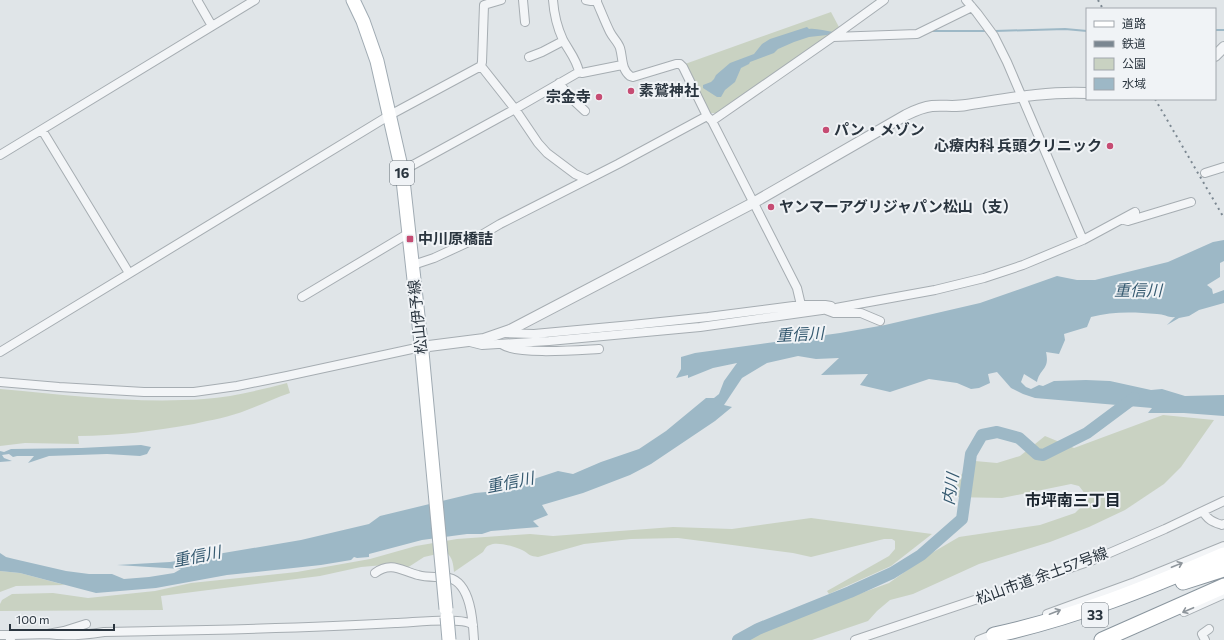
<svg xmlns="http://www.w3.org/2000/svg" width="1224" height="640" font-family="Commissioner,'Noto Sans JP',sans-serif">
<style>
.green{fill:#c9d2c2}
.water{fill:#9db8c6}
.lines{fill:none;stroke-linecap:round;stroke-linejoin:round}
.stream{stroke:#9db8c6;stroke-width:2}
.river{stroke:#9db8c6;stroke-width:12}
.minor-casing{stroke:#a6adb2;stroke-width:10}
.tertiary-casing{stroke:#a6adb2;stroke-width:12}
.primary-casing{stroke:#a0abb3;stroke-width:15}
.motorway-casing{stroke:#89959e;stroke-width:17}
.minor{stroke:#f3f5f7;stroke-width:8}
.tertiary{stroke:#f3f5f7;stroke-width:10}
.primary{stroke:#fff;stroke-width:13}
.motorway{stroke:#fff;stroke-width:15}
.rail{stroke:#7b8791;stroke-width:2;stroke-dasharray:2 4;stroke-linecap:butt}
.primary-bridge-casing{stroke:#a0abb3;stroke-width:15;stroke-linecap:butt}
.primary-bridge{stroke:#fff;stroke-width:13}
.oneway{stroke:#8e959b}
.poi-dot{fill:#c64c73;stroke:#f0f3f6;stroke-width:1.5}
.labels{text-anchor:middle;stroke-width:4;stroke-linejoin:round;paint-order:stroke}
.shield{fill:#f0f3f6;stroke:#656e76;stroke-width:1}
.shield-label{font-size:14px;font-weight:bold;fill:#2a353f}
.poi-label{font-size:15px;font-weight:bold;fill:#2a353f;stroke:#f0f3f6;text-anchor:start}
.street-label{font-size:15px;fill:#2a353f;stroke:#f0f3f6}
.water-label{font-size:16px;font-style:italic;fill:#365a70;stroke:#f0f3f6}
.neighbourhood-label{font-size:16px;font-weight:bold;fill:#1c2630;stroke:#f0f3f6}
</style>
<rect width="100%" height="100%" fill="#e0e5e8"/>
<!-- green -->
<path class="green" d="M831,12L840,29L717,113H711L708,111L685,64Z
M287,383L290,393C275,398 261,405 247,410C230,417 211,420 194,424C155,431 117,436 78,436L79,444L25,443L0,446V389C67,395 136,404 204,399C232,397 260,390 287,383Z
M1163,415L1214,420L1181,467L1164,484L1125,510L1089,527L1050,542L979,564L913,594L890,600L877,611L868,621L812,640H745L749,636L820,608L889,583L930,554L959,537L1040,525L1075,513L1089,499L1079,486L1071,484L1002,498L951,497V485L975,461L997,463L1020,456L1045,436L1074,448Z
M811,518L932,534L891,566L829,594L827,591L889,556L895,549V541L892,539H884L811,557L793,553L725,544L678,538L631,539L584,544L538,557C530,556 530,555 524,551C517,547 497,541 490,545C486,546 485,549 483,552L454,572C453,564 453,558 446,552L424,557L407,568L396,564L361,567L320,576L161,596L163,610L0,611V604L2,600L12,594L53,593L88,598L155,591L191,583L297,572L370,559L416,546L457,539L530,534L553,536L673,527L732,529Z
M0,571L20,573L65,585L16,586L0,592Z"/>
<!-- water -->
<path class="water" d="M807,27L809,29C816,28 825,31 833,32L827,35L809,37L794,42L778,49L774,53L750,62L749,64L741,68L735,82L725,90L721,97H717L703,88V85L711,82L714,79L716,75L730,63L754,54L762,44L770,39Z
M1224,240V261L1220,263V277L1207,285L1212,289L1213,294L1224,290V303L1199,310L1189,316L1179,318L1167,325L1175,317C1169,318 1164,314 1157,314C1135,312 1113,311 1091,317L1087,327L1064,334L1065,340L1059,354L1046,352C1050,370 1040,368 1037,382L1024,374L1021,382L1026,387L1031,389L1039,385L1043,386L1054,381L1086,380L1110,381L1151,390L1162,389L1185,396L1224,395V416L1184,413H1148L1152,408L1035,398L1023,394L1011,388L997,372L988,374L990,383L979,388L971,389L957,383L929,379L890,392L860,385L868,374L821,375L839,358L816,359L798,356L767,363L742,378L724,405L732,407L715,421L651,464L630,475L583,493L542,505L548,515L533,521L539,527L491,531L482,534H467L422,540L369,554V557L357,558L354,557L351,560L321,565L227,575L156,588L96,593L20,573L0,571V553L6,557L14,559L66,571L89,574H112L124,579L149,577L174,573L181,569L117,565L170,562L301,540L369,524L380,516L475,493L497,491L558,471L573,474L601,462L639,449L666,431L706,398H714L719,394L724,381L737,363L713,368L688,378V375L676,378L681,369V357L695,353L840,333L885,325L980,303L1057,276L1077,280H1095L1168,262L1213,242Z
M141,445L151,447L147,454L140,456L107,454L49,456L28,463L34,456H17L13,457L9,454L2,455L4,458L12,461L0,462V451L4,452L11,449L81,448Z"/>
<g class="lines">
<!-- stream -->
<path class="stream" d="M1215,30H1224
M931,31H986
M995,31L1065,29L1087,31"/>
<!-- river -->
<path class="river" d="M738,640L758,629L850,592L892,573L921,555L962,519L971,454L982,435L997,432L1019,438L1037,454L1043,455L1087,433L1134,398"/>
<defs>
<path id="minor" d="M197,0L212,26
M523,0L525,22
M553,0C554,14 557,27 563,40C569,51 577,60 579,72L582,73L622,65
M586,0L591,1L597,0
M596,0C601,11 605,22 610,32C613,38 618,42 620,48C623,58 621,69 630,76L633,77L676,64H680L683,67L707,116L712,121L797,288L801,305H825L831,306
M966,0L977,13L994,36L1007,62L1083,240
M833,37L917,34L972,7
M529,57L542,52L563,41
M481,66L515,109L538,143L547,153L575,174L586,179
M559,83L571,98L585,111
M712,121L830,39L884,0
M42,130L129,273
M0,155L255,0
M402,171L515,109L579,72
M1205,173L1224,167
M1124,220L1128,221L1191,202
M413,265L434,258L473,240L500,224L618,164L707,116
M302,297L409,233
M826,310L834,313H861L880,321
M503,333L534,334L632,325L708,317L801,305
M470,342L482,345L549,341L700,327L836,308L935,290L984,278L1023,265L1083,240L1135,212
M503,345C518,355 579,350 599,349
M0,352L390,115L481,66L482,62L484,5L501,0
M0,382L59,387L144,392H194L237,386L287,376L421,347
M1203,511C1207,520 1214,522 1222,525L1224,524
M375,573C391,561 402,571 418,575C428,578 439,576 449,578C471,583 473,622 474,640
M1184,612L1224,594
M1047,614L1135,582L1224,546
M48,634C67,637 85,635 104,632C201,630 299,629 395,623C411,623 462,616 473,625
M0,635H13
M10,640L13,635L48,634L64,631L86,624
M855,640L1091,561L1165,529L1224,501
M979,640L997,633
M1205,640L1202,634L1209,629"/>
<path id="tertiary" d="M1215,56L1224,47
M421,347L484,339L510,330L753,203L906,115C914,111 923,107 932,106C943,105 955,107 966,105C1006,99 1046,91 1087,93"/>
<path id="primary" d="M353,0L363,21L377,61L402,171L422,352"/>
<path id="motorway" d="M1183,582L1224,569
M994,635C1074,618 1150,587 1224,555
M1102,640L1224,586"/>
</defs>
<!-- minor casing -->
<use href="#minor" class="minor-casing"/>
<!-- tertiary casing -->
<use href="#tertiary" class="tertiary-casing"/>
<!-- primary casing -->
<use href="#primary" class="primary-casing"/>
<!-- motorway casing -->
<use href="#motorway" class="motorway-casing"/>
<!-- minor -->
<use href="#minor" class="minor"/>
<!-- tertiary -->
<use href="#tertiary" class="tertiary"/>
<!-- primary -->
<use href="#primary" class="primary"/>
<!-- motorway -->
<use href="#motorway" class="motorway"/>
<!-- rail -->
<path class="rail" d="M1098,0L1103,9
M1155,99L1224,218"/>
<defs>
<path id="primary-bridge" d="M422,352L446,609
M447,617L449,640"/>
</defs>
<!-- primary-bridge casing -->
<use href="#primary-bridge" class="primary-bridge-casing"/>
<!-- primary-bridge -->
<use href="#primary-bridge" class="primary-bridge"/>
</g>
<!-- one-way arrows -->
<defs><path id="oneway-shaft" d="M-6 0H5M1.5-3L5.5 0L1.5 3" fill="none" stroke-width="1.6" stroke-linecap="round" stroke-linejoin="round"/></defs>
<g class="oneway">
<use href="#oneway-shaft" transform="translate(1177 565) rotate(-22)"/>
<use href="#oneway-shaft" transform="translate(1188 610) rotate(157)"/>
<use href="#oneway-shaft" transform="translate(1055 612) rotate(-21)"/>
</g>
<!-- markers -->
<g class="poi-dot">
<circle cx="631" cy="91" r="4"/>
<circle cx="599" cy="97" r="4"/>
<circle cx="826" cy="130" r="4"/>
<circle cx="1110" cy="146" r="4"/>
<circle cx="771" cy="207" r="4"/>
<rect x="406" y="235" width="8" height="8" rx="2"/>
</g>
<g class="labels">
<!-- shield labels -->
<g class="shield">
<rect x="390" y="161" width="24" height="24" rx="3"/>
<rect x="1082" y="603" width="26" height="24" rx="3"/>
</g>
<g class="shield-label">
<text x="402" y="178">16</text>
<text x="1095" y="620">33</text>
</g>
<!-- poi labels -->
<g class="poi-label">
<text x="639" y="96">素鷲神社</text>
<text x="591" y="102" text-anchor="end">宗金寺</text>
<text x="834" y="135">パン・メゾン</text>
<text x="1102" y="151" text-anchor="end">心療内科 兵頭クリニック</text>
<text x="779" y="212">ヤンマーアグリジャパン松山（支）</text>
<text x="418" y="244">中川原橋詰</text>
</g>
<!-- street labels -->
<g class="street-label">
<text transform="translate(418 317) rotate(-96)" y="5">松山伊予線</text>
<text transform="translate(1042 576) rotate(-20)" y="5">松山市道 余土57号線</text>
</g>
<!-- water labels -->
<g class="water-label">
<text x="1138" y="296">重信川</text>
<text transform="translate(800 334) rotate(-3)" y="6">重信川</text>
<text transform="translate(510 482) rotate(-11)" y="6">重信川</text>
<text transform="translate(950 489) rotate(-81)" y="6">内川</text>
<text transform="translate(197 556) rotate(-11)" y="6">重信川</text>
</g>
<!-- neighbourhood labels -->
<g class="neighbourhood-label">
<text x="1073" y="506">市坪南三丁目</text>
</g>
</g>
<!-- legend -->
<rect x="1086" y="8" width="130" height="92" fill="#f0f3f6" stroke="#a1a7ad"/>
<rect x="1094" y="21" width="20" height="6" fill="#ffffff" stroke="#a1a7ad"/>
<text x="1122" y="28" font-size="12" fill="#2a353f">道路</text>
<rect x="1094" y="41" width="20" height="6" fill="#7b8791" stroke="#a1a7ad"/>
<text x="1122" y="48" font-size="12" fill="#2a353f">鉄道</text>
<rect x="1094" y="58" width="20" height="12" fill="#c9d2c2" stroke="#a1a7ad"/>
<text x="1122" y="68" font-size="12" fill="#2a353f">公園</text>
<rect x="1094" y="78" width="20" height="12" fill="#9db8c6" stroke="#a1a7ad"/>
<text x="1122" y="88" font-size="12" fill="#2a353f">水域</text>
<!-- scale -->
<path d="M10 624v6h104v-6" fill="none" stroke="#2a353f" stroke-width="2"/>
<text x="16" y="624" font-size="12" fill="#2a353f" stroke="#f0f3f6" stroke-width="3" paint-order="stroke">100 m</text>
</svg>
